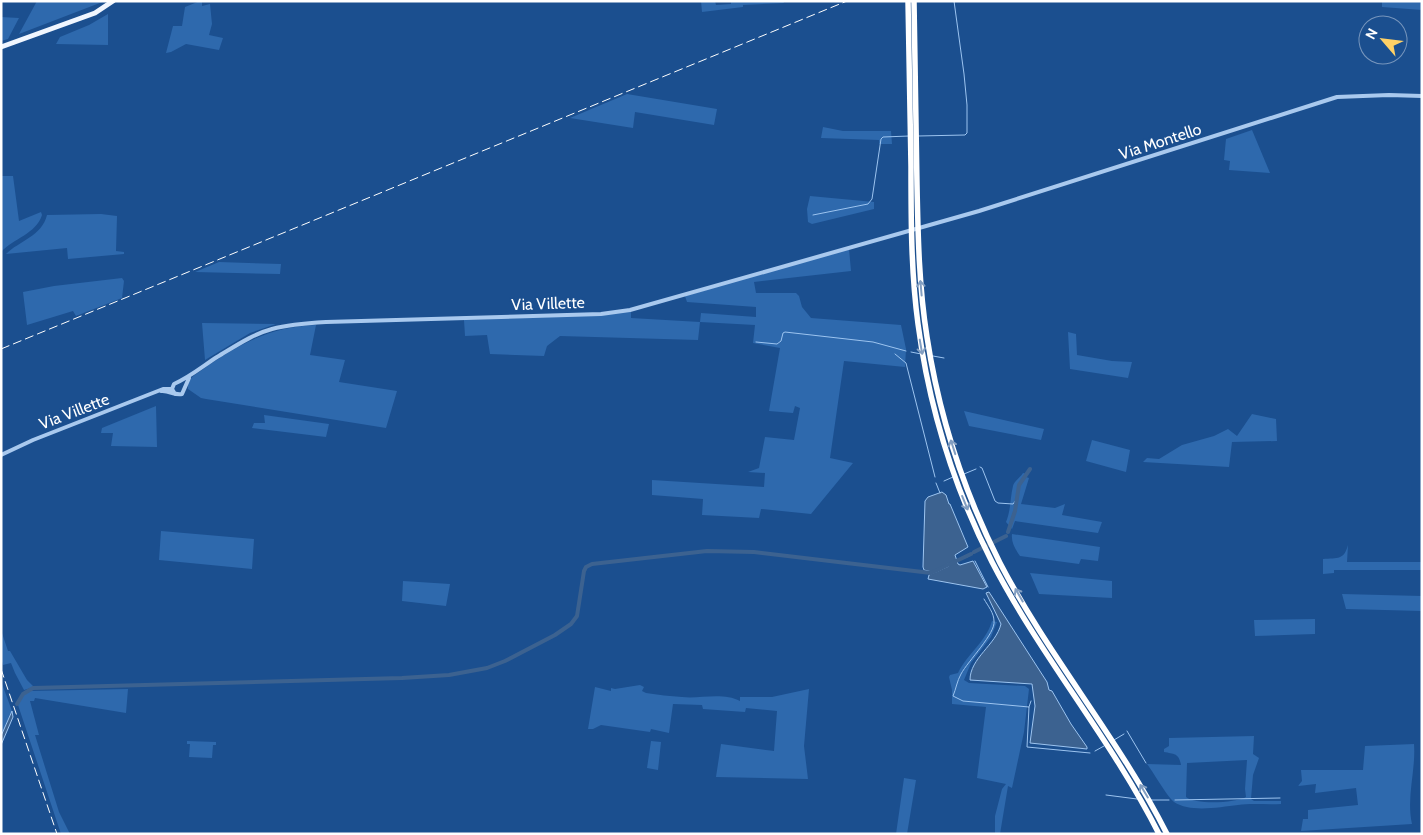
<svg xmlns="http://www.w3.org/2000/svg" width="1423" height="835" font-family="Cabin,sans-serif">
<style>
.green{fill:#2e69ad;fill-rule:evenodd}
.water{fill:#3c6290;stroke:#9cc4f0}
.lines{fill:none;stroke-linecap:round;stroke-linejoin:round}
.stream{stroke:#9cc4f0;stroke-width:1}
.canal{stroke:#3c6290;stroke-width:4}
.minor{stroke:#a9c9ee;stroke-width:4}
.major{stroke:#f0f6ff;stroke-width:5}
.highway{stroke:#fff;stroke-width:5.5}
.rail{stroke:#fff;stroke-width:1;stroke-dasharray:9 4;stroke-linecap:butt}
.oneway{stroke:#829ec1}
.labels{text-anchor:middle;stroke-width:4;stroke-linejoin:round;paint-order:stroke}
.street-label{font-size:16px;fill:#fff;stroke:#1b4f8f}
</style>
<rect width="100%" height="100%" fill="#1b4f8f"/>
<!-- green -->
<path class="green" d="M37,1H105L19,34Z
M200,1H202V6L210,4L212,24L209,35L223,38L219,50L186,44L171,52L166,53L173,26H182L185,7Z
M701,1H715L716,5L731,4V1H783L784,3L743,5V7L702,12Z
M1382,1H1422V10L1382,7Z
M108,14V45L56,44L60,37L89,25Z
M1,17L19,18L8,39L1,41Z
M627,94L717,109L714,125L635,112L633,128L570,118Z
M823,127L843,131H891L892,144H879V140L821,138Z
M1252,130L1270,173L1229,170L1230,161L1224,160L1226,139Z
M1,176H13L19,221L41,212L42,215C36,234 14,238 1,252Z
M810,196L874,202V209L812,224L808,222L807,209Z
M101,214L117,216L116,251L124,252V254L68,259L67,248L6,254C19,241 42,236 47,215Z
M849,249L851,271L754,282L756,293H796L799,296L802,307L811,318L901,325L906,349L905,367L844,361L830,458L853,463L811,514L761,509L759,518L702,515L703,499L652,495V480L764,487L765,473L748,472L759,468L765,437L794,440L800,408L795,406L793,413L769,411L780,348L753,343L755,325L700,322L698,340L560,336L547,346L544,356L490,354L487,335L465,336L464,320L602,315L631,311V318L700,322L701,313L756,317V307L687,302L685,296Z
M219,262L281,264L280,274L195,272Z
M122,278L124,281L122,298L76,316L73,311L27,325L23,292L54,286Z
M202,323L276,324L250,333L205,360Z
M316,325L310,355L345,360L339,382L397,391L386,428L206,399L201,398L188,389V383L192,377C232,348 265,327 316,325Z
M1068,332L1076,334L1077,355L1112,361L1132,362L1128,378L1070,369Z
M156,406L157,447L111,446L113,433H101L102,428Z
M964,411L1044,429L1041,440L969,426Z
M1252,414L1276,419L1277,441L1232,442L1229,467L1143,462L1147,458L1159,459L1182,445L1214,436L1228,429L1237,436Z
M264,415L329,424L326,437L252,428L254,423H265Z
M1092,440L1130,450L1126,472L1086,461Z
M1023,473L1027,474L1023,480L1026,477L1029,478L1021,504L1055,508L1065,504L1062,515L1102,522L1098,533L1015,521L1012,529L1006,522C1011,510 1010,498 1013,486C1014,481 1020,478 1023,473Z
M161,531L254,539L252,569L159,560Z
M1012,534L1100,547L1098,561L1081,559L1079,564L1020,556C1015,549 1011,542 1012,534Z
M1348,545L1347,562H1422V570H1334V573L1323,574V559C1338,558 1344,560 1348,545Z
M1030,573L1112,581V598L1039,594Z
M403,581L450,584L446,606L402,601Z
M1342,594L1422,596V611L1346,609Z
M1315,619V634L1255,636L1254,620Z
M992,621L997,622L991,637L971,663L964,680L969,683L1025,686L1029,689L1024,732L1012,788L1008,786L1000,834H995V816L1002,789L1006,784L977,778L986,707L952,704V690L949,677L950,675L958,673C967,654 986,642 992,621Z
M1,630L8,651H10L27,680L34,687L24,690L15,673L11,663L3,665L1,658Z
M1,681L12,711L1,736Z
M640,685L644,687L642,691L646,693C658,695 670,696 682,697C700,699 723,692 740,701V697H772L809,689L804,746L808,779L716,777L721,744L774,751L777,711L746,708L745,712L703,709L702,705L673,704L669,733L651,729L650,732L601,725L593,729H588L595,687L611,691V688L615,689Z
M128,689L126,713L35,698L34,701H30L39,735H35L59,812L70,834H61L18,705L23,695L30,691Z
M1254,736L1253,754L1259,758L1253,775L1251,799L1254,801H1286H1281V804C1267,805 1252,803 1238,805C1219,807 1191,813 1174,802C1166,795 1154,773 1147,764L1181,765C1179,753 1174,754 1164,752V749L1169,746V738ZM1247,760L1245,789L1246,797C1236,803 1195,805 1186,797L1187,763Z
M187,741L216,742V745H213L212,758L189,757L190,744H187Z
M651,741L661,742L658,770L647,768Z
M1414,744C1416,771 1406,797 1412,824L1301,831L1303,819H1308V810L1358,805L1356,788L1315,793L1316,784L1298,786L1302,781L1301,770H1363L1365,746Z
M904,778L916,780L907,834H896Z"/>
<!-- water -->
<path class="water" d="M942,492L946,495L949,504H950L968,547L955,555L958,564L960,565L973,561L987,587L983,589L928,579L929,575L949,566L948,564L932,572L924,570L923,567L925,501L928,497Z
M989,592L1047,682L1049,690L1052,691L1071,724L1087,747V749L1030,743L1035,706L1032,684L970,680C970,658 996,645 1001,624L986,593Z
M12,711L13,717L1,745V736Z"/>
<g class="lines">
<!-- stream -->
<path class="stream" d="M918,136L965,135L967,133V105L964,74L954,1
M813,215L868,204L872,199L881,139L883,137L909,136
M756,342L777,344L781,341L783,333L785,332L873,342L906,351
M911,352L921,354
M895,354L906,363L935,477
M933,356L944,358
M980,467L982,468L995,501L998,503L1013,504L1016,500
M964,474L976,469
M944,481L953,477
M936,483L940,493
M960,560L969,556
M975,561L988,587
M984,599C988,606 994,613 994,621C996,633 968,661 961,674C957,681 956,689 953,696L963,701L1029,707L1027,747L1090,753
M1029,707L1031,701
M1127,731L1146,763
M1114,740L1124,734
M1095,751L1104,746
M1106,795L1137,799
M1151,800H1169
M1175,800L1280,798"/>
<!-- canal -->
<path class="canal" d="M1008,532L1015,511L1019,485L1030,469
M974,552L1006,536
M17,704L23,694L33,688L402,678L449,675L487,668L505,661L555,635L571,624L577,616L584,571L586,567L592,564L707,551L754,552L931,573L971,554"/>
<!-- minor -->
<path class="minor" d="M161,391C169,390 175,396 182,394L189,378
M175,394L172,389L174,384C190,377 203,366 217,357C234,347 253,334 272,329C290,324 308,323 326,322L601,314L630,310L979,211L1337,97L1389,95L1422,96
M1,455L33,440L163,389H172"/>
<!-- major -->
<path class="major" d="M1,47L95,13L113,1"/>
<!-- highway -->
<path class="highway" d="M908,1C909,57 910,112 911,167C911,220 911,272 918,324C929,407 954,488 992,562C1041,657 1111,739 1159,834
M914,1C915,63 916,124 917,185C918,236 919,287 927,337C939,416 964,492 1000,563C1049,657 1119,739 1167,834"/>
<!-- rail -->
<path class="rail" d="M1,349L847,1
M1,669L57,834"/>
</g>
<!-- one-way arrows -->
<defs><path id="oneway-shaft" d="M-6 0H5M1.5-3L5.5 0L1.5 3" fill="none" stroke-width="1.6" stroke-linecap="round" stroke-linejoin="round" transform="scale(1.25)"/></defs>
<g class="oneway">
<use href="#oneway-shaft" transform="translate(921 288) rotate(-95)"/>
<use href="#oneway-shaft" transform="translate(921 347) rotate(80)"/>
<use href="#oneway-shaft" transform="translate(953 447) rotate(-108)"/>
<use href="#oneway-shaft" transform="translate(965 503) rotate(68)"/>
<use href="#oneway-shaft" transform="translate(1019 595) rotate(-120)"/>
<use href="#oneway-shaft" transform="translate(1144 791) rotate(-121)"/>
</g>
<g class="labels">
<!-- street labels -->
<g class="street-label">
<text transform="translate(1160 141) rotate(-18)" y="6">Via Montello</text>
<text transform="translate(548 303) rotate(-2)" y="6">Via Villette</text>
<text transform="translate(74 411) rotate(-21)" y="6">Via Villette</text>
</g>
</g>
<!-- border -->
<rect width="1423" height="835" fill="none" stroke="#ffffff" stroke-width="5"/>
<!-- north arrow -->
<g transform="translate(1383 40) rotate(298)"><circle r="24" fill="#1b4f8f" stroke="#7695bc"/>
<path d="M0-4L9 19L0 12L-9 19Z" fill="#ffd166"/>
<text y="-8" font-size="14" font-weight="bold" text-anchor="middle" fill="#ffffff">N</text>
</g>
</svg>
